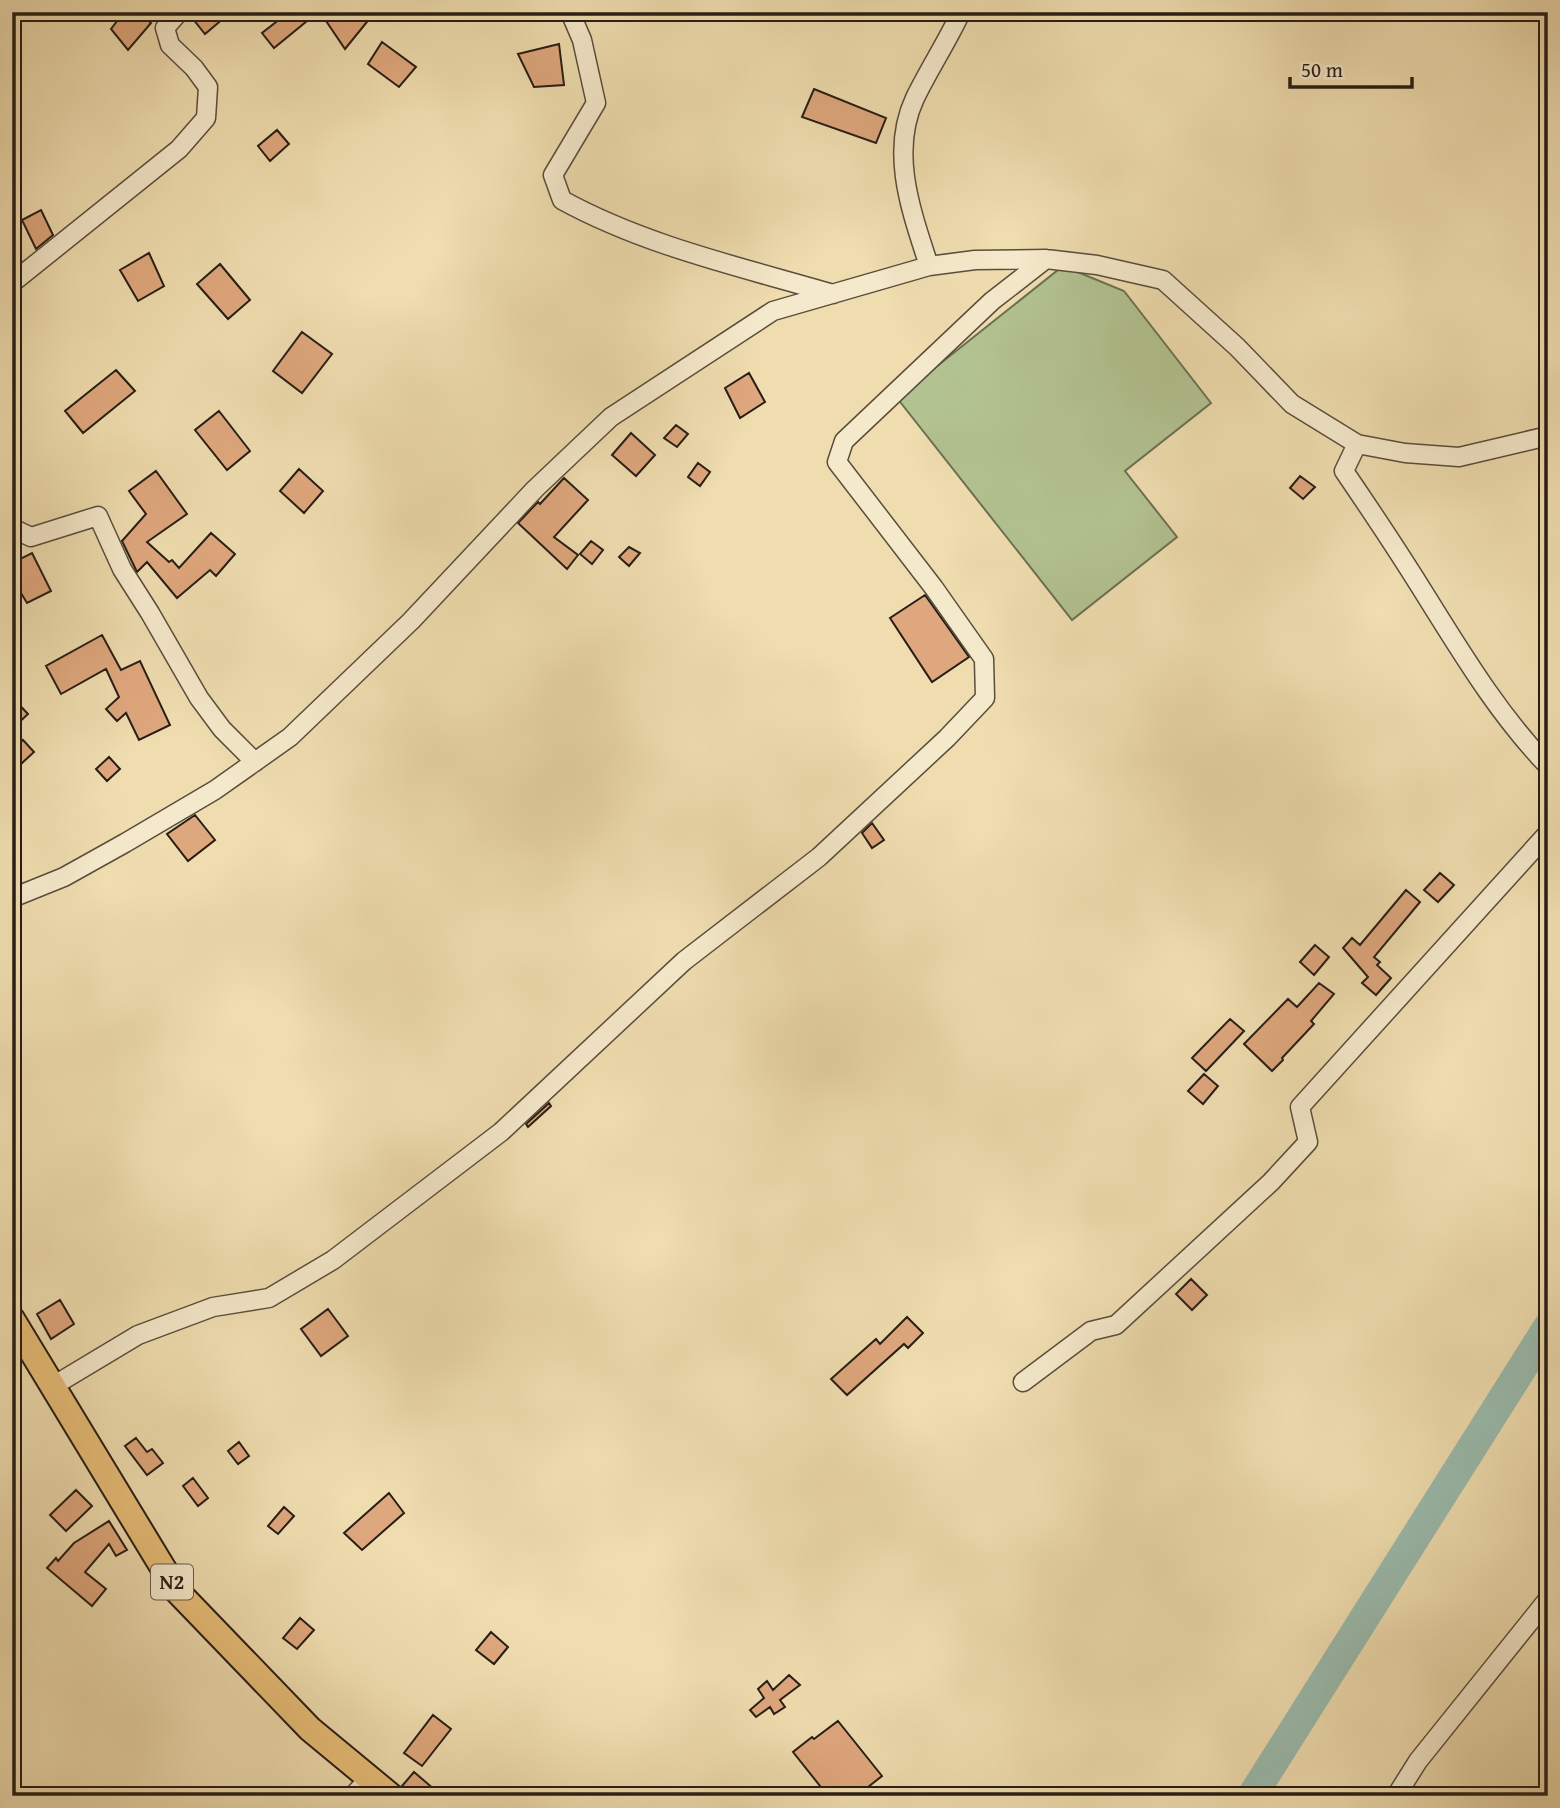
<svg xmlns="http://www.w3.org/2000/svg" width="1560" height="1808" font-family="'Gentium Book Plus',serif">
<style>
.green{fill:#b2c290;stroke:#6c7052;stroke-width:2}
.lines{fill:none;stroke-linecap:round;stroke-linejoin:round}
.river{stroke:#9abbad;stroke-width:30}
.building{fill:#dfa77d;stroke:#271d15;stroke-width:2}
.minor-casing{stroke:#594d3c;stroke-width:21}
.highway-casing{stroke:#271d15;stroke-width:28}
.minor{stroke:#f5e9cb;stroke-width:18}
.highway{stroke:#e8be78;stroke-width:24}
.labels{text-anchor:middle;stroke-width:5;stroke-linejoin:round;paint-order:stroke}
.shield{fill:#f5e9cb;stroke:#655a4c;stroke-width:2}
.shield-label{font-size:21px;font-weight:bold;fill:#271d15}
</style>
<rect width="100%" height="100%" fill="#efddaf"/>
<filter id="stains"><feTurbulence type="fractalNoise" baseFrequency=".00286" numOctaves="4"/><feColorMatrix values="0 0 0 0 .2 0 0 0 0 .09 0 0 0 0 .02 0 0 0 .5 -.17"/></filter>
<radialGradient id="worn" r=".72"><stop offset=".6" stop-color="#630" stop-opacity="0"/><stop offset="1" stop-color="#630" stop-opacity=".3"/></radialGradient>
<!-- green -->
<path class="green" d="M1063,266L1124,291L1211,403L1125,471L1177,537L1072,620L897,398Z"/>
<g class="lines">
<!-- river -->
<path class="river" d="M1252,1796L1548,1327"/>
</g>
<!-- building -->
<path class="building" d="M124,12H138L151,23L128,50L111,29Z
M202,12H231L205,34L193,19Z
M289,12H318L274,48L262,33Z
M320,12H375L345,49Z
M382,42L416,67L399,87L368,64Z
M559,44L564,85L534,87L518,54Z
M814,89L886,118L876,143L802,117Z
M277,130L289,144L270,161L258,146Z
M41,210L53,235L36,249L22,220Z
M149,253L164,286L138,301L120,270Z
M220,264L250,300L228,319L197,284Z
M302,332L332,354L302,393L273,371Z
M116,370L135,391L83,433L65,411Z
M749,373L765,402L740,418L725,388Z
M219,411L250,451L227,470L195,430Z
M676,425L688,434L677,447L664,438Z
M631,433L655,455L636,476L612,455Z
M698,463L710,472L700,486L688,477Z
M299,469L323,491L304,513L280,491Z
M156,471L187,514L147,542L169,562L172,560L179,568L211,533L235,554L216,576L210,570L177,598L147,562L137,572L122,541L146,514L129,491Z
M1300,476L1315,487L1303,499L1290,488Z
M564,478L588,500L554,537L578,555L567,569L518,523L538,502L540,504Z
M591,541L603,550L592,564L580,554Z
M629,547L640,553L629,566L619,557Z
M32,553L51,591L27,603L12,578V563Z
M925,595L969,657L932,682L890,618Z
M102,635L121,670L140,661L170,725L139,740L126,713L117,721L106,709L119,697L106,669L61,694L46,666Z
M12,697L28,714L12,729Z
M23,740L34,752L21,764L12,755V750Z
M109,757L120,769L107,781L96,769Z
M195,815L215,840L188,861L167,834Z
M872,823L884,840L872,848L862,833Z
M1440,873L1454,885L1438,902L1424,890Z
M1406,890L1420,902L1374,957L1380,962L1377,965L1391,978L1376,995L1362,983L1368,977L1343,948L1352,938L1360,945Z
M1315,945L1329,957L1314,975L1300,962Z
M1319,983L1334,994L1311,1021L1314,1024L1282,1058L1283,1060L1272,1071L1244,1044L1288,999L1297,1007Z
M1230,1019L1244,1031L1206,1071L1192,1058Z
M1204,1074L1218,1086L1203,1104L1188,1091Z
M549,1103L551,1106L528,1127L526,1124Z
M1191,1279L1207,1295L1192,1310L1176,1294Z
M60,1300L74,1324L51,1339L37,1314Z
M328,1309L348,1336L321,1356L301,1329Z
M907,1317L923,1333L908,1348L904,1344L847,1395L831,1379L876,1339L880,1344Z
M136,1438L147,1452L152,1449L163,1463L147,1475L125,1446Z
M239,1442L249,1456L238,1464L228,1451Z
M193,1478L208,1498L198,1506L183,1486Z
M76,1490L92,1506L66,1531L50,1515Z
M389,1493L404,1513L362,1550L344,1533Z
M284,1507L294,1516L278,1534L268,1526Z
M109,1521L127,1550L116,1556L109,1544L85,1572L106,1589L92,1606L47,1568L56,1558L58,1561L74,1543Z
M300,1618L314,1630L297,1649L283,1638Z
M491,1632L508,1647L494,1664L476,1650Z
M789,1675L800,1685L780,1700L785,1707L774,1714L770,1707L756,1717L750,1710L764,1698L758,1689L767,1681L773,1690Z
M433,1715L451,1729L422,1766L404,1753Z
M838,1721L882,1776L863,1791L860,1788L851,1796H828L793,1752L812,1737L814,1739Z
M414,1772L442,1796H414L402,1786Z"/>
<g class="lines">
<defs>
<path id="minor" d="M570,12L582,40L596,103L553,175L562,200C646,246 741,267 833,294
M929,266C912,213 889,153 915,98C929,69 947,42 961,12
M12,283L179,149L206,118L208,87L194,68L170,45L165,28L179,12
M1357,444L1344,471C1372,512 1400,554 1426,596C1463,655 1499,715 1548,766
M12,528L31,537L98,516L122,569L150,613L199,698L222,729L255,762
M12,898L64,877L125,843L215,790L290,737L411,621L535,489L611,417L773,311L929,266L975,260L1046,259L1097,265L1163,280L1237,347L1292,404L1357,444L1405,453L1459,457L1548,436
M1023,1382L1091,1331L1116,1325L1271,1182L1308,1142L1300,1107L1548,833
M53,1386L138,1335L213,1307L269,1298L333,1260L501,1132L684,961L819,857L947,738L985,698L984,659L934,588L837,462L844,441L992,301L1046,259
M353,1796L369,1778
M1396,1796L1418,1761L1548,1599"/>
<path id="highway" d="M12,1319L177,1591L310,1729L391,1796"/>
</defs>
<!-- minor casing -->
<use href="#minor" class="minor-casing"/>
<!-- highway casing -->
<use href="#highway" class="highway-casing"/>
<!-- minor -->
<use href="#minor" class="minor"/>
<!-- highway -->
<use href="#highway" class="highway"/>
</g>
<g class="labels">
<!-- shield labels -->
<rect class="shield" x="151" y="1564.5" width="42" height="35" rx="5"/>
<g class="shield-label">
<text x="172" y="1589">N2</text>
</g>
</g>
<!-- margin -->
<rect width="1560" height="1808" fill="none" stroke="#efddaf" stroke-width="42"/>
<rect x="14" y="14" width="1532" height="1780" fill="none" stroke="#271d15" stroke-width="3.5"/>
<rect x="21" y="21" width="1518" height="1766" fill="none" stroke="#271d15" stroke-width="2"/>
<!-- scale -->
<path d="M1290 77v10h122v-10" fill="none" stroke="#271d15" stroke-width="3.5"/>
<text x="1301" y="77" font-size="21" fill="#271d15" stroke="#f5e9cb" stroke-width="5" paint-order="stroke">50 m</text>
<rect width="100%" height="100%" filter="url(#stains)"/>
<rect width="100%" height="100%" fill="url(#worn)"/>
</svg>
